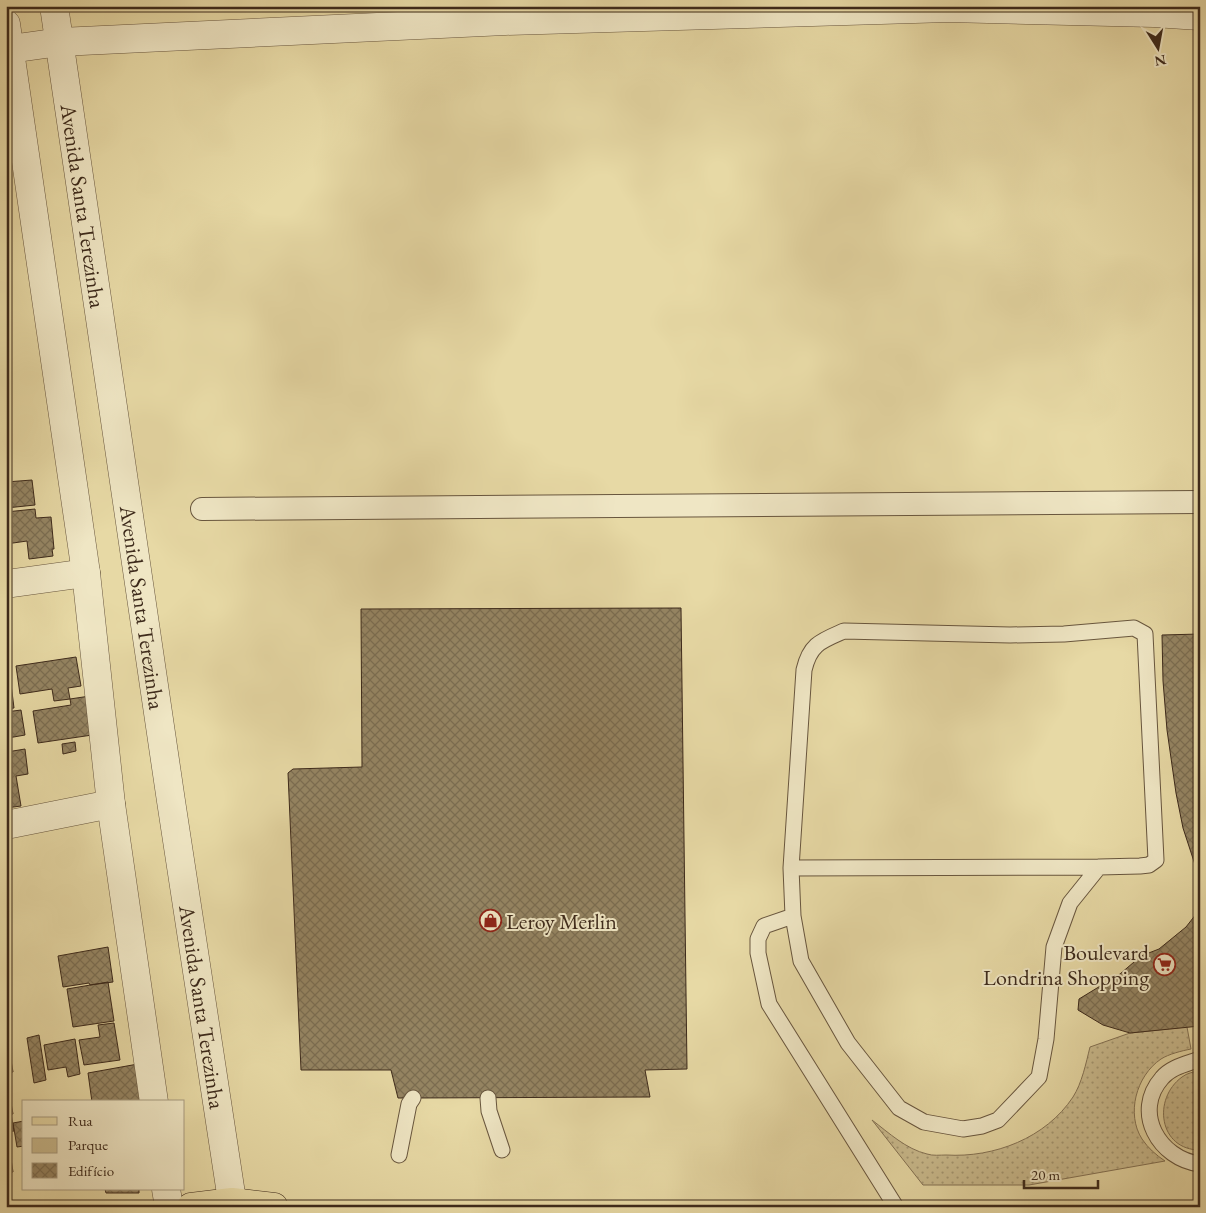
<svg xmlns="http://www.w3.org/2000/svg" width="1206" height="1213" font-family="'EB Garamond',serif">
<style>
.green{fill:url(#green-dots);stroke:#847254}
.building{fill:url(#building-cross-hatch);stroke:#3d2a1b}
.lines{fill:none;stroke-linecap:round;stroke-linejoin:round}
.service-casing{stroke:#68563e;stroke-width:17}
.pedestrian-casing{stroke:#68563e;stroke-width:24}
.minor-casing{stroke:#68563e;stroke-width:29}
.tertiary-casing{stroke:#68563e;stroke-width:29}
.primary-casing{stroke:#3d2a1b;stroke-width:29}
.service{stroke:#efe6c4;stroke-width:15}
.pedestrian{stroke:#efe6c4;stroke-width:22}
.minor{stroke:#efe6c4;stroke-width:28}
.tertiary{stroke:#efe6c4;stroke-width:28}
.primary{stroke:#e7d9a5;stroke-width:28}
.labels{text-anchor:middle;stroke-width:4;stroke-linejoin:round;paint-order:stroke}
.street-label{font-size:22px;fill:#3d2a1b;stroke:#efe6c4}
.poi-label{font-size:22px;fill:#3d2a1b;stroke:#efe6c4;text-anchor:start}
</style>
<defs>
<pattern id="green-dots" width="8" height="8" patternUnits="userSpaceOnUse" patternTransform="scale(1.25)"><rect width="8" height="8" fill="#cabb8e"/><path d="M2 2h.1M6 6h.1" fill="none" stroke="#a59873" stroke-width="1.8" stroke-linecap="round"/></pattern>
<pattern id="building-cross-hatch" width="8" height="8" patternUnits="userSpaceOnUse" patternTransform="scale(1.25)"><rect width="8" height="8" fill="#958563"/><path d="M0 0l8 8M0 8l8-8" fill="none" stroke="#7b6d51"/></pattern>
</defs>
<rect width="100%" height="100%" fill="#e7d9a5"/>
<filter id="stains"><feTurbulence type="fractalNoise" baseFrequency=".004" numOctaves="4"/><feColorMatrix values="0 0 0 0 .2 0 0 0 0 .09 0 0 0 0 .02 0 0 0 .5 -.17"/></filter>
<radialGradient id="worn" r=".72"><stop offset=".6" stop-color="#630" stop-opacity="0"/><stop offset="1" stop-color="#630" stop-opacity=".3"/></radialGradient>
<!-- green -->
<path class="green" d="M1187,1027L1191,1049C1181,1051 1169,1054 1161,1059C1136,1076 1126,1114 1142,1139C1148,1148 1156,1155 1165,1161L1029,1185H923L872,1120C889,1133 906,1149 927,1154C933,1156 940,1155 946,1155C994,1158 1046,1138 1073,1097C1082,1083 1086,1063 1090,1047L1130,1033Z
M1200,1070V1150C1159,1150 1152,1099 1182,1077C1187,1073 1194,1072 1200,1070Z"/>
<!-- building -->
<path class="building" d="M32,480L35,505L6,508V482Z
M35,509L36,518L51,517L54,549H52L53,556L29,559L27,541L6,544V512Z
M681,608L687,1069L645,1070L650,1097L413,1098H398L391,1070H301L288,773L293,769L362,767L361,609Z
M1200,634V880L1183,828L1176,793L1167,730L1163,681L1162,635Z
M76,657L81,686L68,688L70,699L54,701L52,689L20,694L16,666Z
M6,684H11L14,708L6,709Z
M90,696L99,734L38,743L33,711L71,705L70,699Z
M21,710L25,735L8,738L6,712Z
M75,742L76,751L63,754L62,744Z
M25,749L28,774L16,776L21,806L6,808V762L9,761L7,752Z
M1200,909V1026L1130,1033L1103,1025L1078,1010L1079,999L1120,974L1141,956L1159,949L1186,927Z
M108,947L113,982L90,985L89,983L63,987L58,956Z
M108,982L114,1021L73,1027L67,989Z
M114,1023L120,1060L84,1065L79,1040L100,1037L98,1025Z
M39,1035L46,1080L34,1083L27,1038Z
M75,1039L80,1074L68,1077L66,1067L48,1070L44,1045Z
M6,1048H9L13,1072L6,1073Z
M138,1064L145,1102H92L88,1073Z
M6,1086H8L13,1114L6,1115Z
M11,1114L14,1131L7,1132L13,1172L6,1173V1115Z
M24,1121V1146L17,1147L13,1123Z
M105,1189H139V1193H106Z"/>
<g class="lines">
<defs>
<path id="service" d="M791,868L1099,867L1140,866L1149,865L1156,860L1145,634L1134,628L1064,634L1010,635L844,631C821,641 810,644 804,670L791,868L793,916L801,961L848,1043L899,1108L924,1122L963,1129L982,1126L998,1120L1039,1077L1046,1039L1054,947L1070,903L1099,867
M793,916L764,926L758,939V953L769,1004L896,1207
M1200,1059C1187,1064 1171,1067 1162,1078C1132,1112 1159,1159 1200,1164
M488,1098L489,1111L502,1150
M399,1155L409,1104L413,1098"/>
<path id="pedestrian" d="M202,509L1200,502"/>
<path id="minor" d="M6,584L86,573
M6,825L111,804"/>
<g id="tertiary">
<path id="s1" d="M54,6L171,801L233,1207"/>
<path d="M6,24L86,573L111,804L154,1102"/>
<path d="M10,49L60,42L505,21L948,8L1154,13L1200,16"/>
<path d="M166,1189L169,1207"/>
</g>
<path id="primary" d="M191,1207L232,1202L274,1207"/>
</defs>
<!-- service casing -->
<use href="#service" class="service-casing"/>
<!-- pedestrian casing -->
<use href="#pedestrian" class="pedestrian-casing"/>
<!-- minor casing -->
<use href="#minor" class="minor-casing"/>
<!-- tertiary casing -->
<use href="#tertiary" class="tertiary-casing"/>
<!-- primary casing -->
<use href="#primary" class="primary-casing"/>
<!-- service -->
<use href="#service" class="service"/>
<!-- pedestrian -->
<use href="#pedestrian" class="pedestrian"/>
<!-- minor -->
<use href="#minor" class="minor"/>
<!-- tertiary -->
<use href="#tertiary" class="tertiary"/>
<!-- primary -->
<use href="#primary" class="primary"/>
</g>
<!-- icons -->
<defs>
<symbol id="shop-ring" viewBox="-11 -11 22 22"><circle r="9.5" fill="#efe6c4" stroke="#8f2418" stroke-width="1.5"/><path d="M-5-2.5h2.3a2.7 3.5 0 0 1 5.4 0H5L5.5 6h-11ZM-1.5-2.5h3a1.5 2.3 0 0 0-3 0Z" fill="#8f2418"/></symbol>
<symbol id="supermarket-ring" viewBox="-11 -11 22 22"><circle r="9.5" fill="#efe6c4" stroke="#8f2418" stroke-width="1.5"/><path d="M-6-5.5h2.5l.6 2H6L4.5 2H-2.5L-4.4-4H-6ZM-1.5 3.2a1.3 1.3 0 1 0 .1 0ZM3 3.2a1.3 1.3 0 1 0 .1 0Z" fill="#8f2418"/></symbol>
</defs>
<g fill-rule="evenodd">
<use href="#shop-ring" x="478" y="908" width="25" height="25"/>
<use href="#supermarket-ring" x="1152" y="952" width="25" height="25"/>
</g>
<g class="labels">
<!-- street labels -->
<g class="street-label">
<text dy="8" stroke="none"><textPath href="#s1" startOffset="202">Avenida Santa Terezinha</textPath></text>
<text dy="8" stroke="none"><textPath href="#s1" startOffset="608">Avenida Santa Terezinha</textPath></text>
<text dy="8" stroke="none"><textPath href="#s1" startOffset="1012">Avenida Santa Terezinha</textPath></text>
</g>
<!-- poi labels -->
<g class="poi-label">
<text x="506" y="929">Leroy Merlin</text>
<text x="1149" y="960" text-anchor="end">Boulevard<tspan x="1149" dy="25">Londrina Shopping</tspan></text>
</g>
</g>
<!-- margin -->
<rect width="1206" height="1213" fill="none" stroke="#e7d9a5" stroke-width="25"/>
<rect x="8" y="8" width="1191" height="1198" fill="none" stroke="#3d2a1b" stroke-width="2.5"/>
<rect x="12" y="12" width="1181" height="1188" fill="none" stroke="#3d2a1b"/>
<!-- legend -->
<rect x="22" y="1100" width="162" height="90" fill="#efe6c4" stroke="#a89b80"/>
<rect x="32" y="1117" width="25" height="8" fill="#e7d9a5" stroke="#a89b80"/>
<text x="68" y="1126" font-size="15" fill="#3d2a1b">Rua</text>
<rect x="32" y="1138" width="25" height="15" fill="#cabb8e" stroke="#a89b80"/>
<text x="68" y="1150" font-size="15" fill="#3d2a1b">Parque</text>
<rect x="32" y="1163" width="25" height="15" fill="url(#building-cross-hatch)" stroke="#a89b80"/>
<text x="68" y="1176" font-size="15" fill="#3d2a1b">Edifício</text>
<!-- north arrow -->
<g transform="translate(1158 48) rotate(169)" stroke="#efe6c4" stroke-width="4" paint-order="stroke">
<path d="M0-4L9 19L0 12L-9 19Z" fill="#3d2a1b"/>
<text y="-8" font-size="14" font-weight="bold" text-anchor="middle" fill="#3d2a1b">N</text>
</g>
<!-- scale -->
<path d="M1024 1180v8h74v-8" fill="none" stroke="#3d2a1b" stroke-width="2.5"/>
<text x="1031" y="1180" font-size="15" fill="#3d2a1b" stroke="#efe6c4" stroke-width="4" paint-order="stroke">20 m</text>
<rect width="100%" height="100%" filter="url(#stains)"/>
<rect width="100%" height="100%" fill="url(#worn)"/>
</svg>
